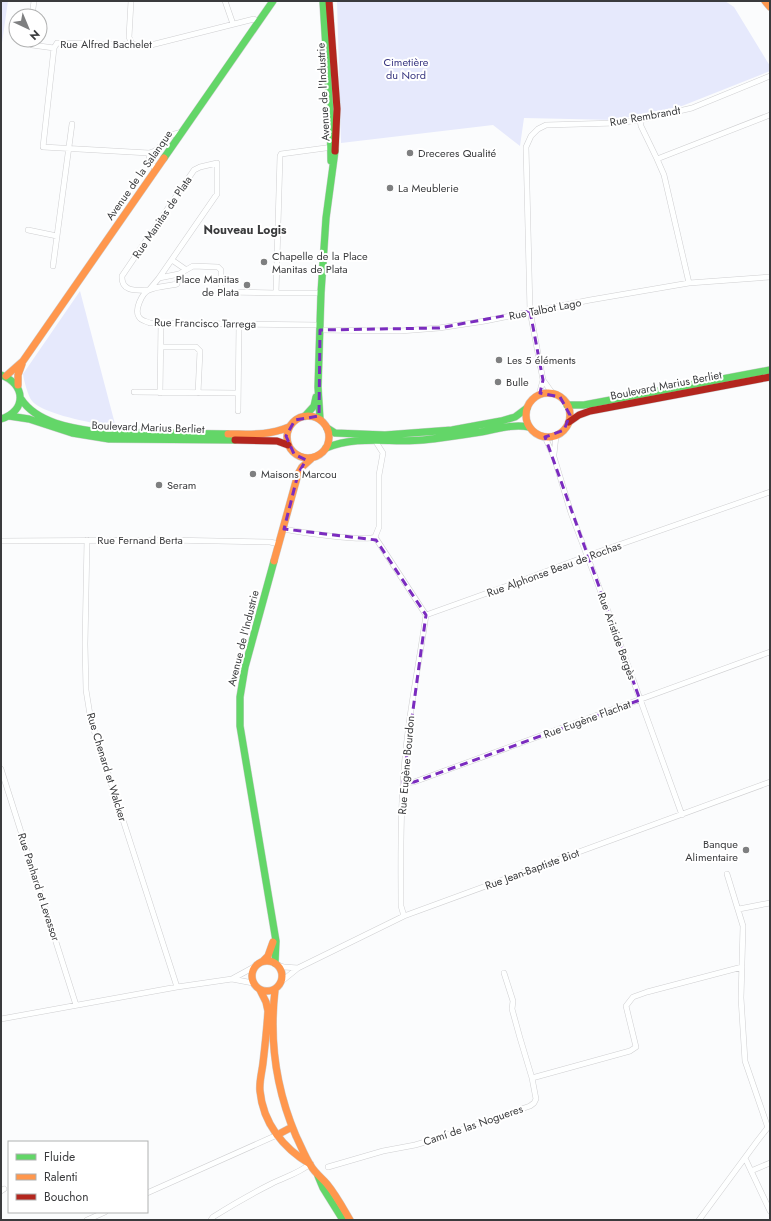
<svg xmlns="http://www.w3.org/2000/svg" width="771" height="1221" font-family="Jost,sans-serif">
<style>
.green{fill:#e6e9fc}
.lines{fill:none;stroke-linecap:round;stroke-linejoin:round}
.street-casing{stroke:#cfcfd1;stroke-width:6}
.fast-casing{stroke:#cfcfd1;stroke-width:8}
.slow-casing{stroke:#cfcfd1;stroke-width:8}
.jam-casing{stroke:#cfcfd1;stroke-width:8}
.street{stroke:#feffff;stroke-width:5}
.fast{stroke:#63d668;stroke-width:7}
.slow{stroke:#ff974d;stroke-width:7}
.jam{stroke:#b3261e;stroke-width:7}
.marked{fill:none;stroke:#7b2cbf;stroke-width:3;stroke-dasharray:8 5;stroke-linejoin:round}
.poi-dot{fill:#7e7f80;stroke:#fff;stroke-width:1.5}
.labels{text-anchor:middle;stroke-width:4;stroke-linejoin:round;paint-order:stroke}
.street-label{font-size:11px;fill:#3a3b3d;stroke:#fff}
.park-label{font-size:11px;fill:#393780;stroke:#fff}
.poi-label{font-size:11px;fill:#3a3b3d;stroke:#fff;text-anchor:start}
.neighbourhood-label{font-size:12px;font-weight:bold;fill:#3a3b3d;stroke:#fff}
</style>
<rect width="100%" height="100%" fill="#fbfcfd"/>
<!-- green -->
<path class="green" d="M1,1H8L1,50Z
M337,1H725L734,7L770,66V71L682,106L615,120L524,118L520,146L493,125L341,143Z
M80,291L115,424C110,424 105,425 100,424C85,422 40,412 32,401C28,396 24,381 23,374Z"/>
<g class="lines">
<defs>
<path id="street" d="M131,1L129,37L131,42L134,45
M225,1L233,24
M32,16L34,1
M29,40L32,45L54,48
M640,120L641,126L657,159L664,175L689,283
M182,132L171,135L155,151L149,153L43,147L54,48L57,43L151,45L254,19L258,23
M149,153V160L156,170
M657,159L770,115
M217,163V194L159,278L149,290C138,290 121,293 122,276L194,170L200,167Z
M28,230L57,236
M172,260L185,269
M53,266L72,124
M159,278L179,274
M276,293H321
M320,325L150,323C146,321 141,321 139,317C134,310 142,293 149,290C157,286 169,286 177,284L179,274L193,266L218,267L221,270V289L223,292L276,293L280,156L281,154L333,147
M320,330L400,331L439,328L485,321L590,300L689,283L770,277
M162,347H196L200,351L198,393
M543,380L553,394
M134,392L237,393
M160,393L161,323
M539,395L543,380L530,311L526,147L531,136L538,129L546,125L616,123L640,120L692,108L770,76
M238,411L239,324
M545,437L554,457L571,513L614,627L682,815
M554,454L556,436
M284,529C298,532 364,542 375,537L379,527V475L383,453L376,442
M375,537L426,615L518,582L587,556L770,492
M87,540L85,644L86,690L91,721L177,987
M1,541L166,540L270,542L279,544
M1,769L76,1005
M403,783L414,782L770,652
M727,874L743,926L741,998L745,1061L768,1128
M739,909L770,903
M404,916L401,906C401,866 400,825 403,784C406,727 418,671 426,615
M278,965L284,967L298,968L282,981
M298,968L404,916L770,782
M504,973L513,1001L512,1009L520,1038L532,1078
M253,983L232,979L254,967
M1,1019L177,987L232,979
M745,1158L770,1211
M328,1167L383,1151L415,1145L432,1140L530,1106L534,1103L536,1099L532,1078L630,1051L636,1047L626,1006L633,997L647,992L742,967
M751,1171L770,1163
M1,1191L4,1189
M147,1193L277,1135
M87,1220L105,1212
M211,1220L213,1217C232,1205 251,1194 271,1184C284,1177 298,1174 310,1164
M699,1220L758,1140L769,1126"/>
<path id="fast" d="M323,1L330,113L331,161
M164,158L273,1
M1,375C26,384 27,411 1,419
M21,399C37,423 71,428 98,432L228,434
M567,405H584L770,370
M9,416L29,419L72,433L109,439L235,440
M305,416L314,406L316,397
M320,419L318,387L321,293L326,218L335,151
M327,428L335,433L385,435L452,430L501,421L515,417L527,408
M326,448C357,435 391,443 423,440C442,438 462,435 481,432C497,429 513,424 529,427
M274,561L245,667L240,697V726L276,941L275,963
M318,1176L323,1188L343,1220"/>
<path id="slow" d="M765,1L770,7
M6,376L23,361L164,158
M18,385V375L22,364
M526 415a22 22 0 1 1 44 0a22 22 0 1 1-44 0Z
M287 437a21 21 0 1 1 42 0a21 21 0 1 1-42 0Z
M228,434C250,434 268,436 289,427
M274,561L298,474L302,467L311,459
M252 976a15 15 0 1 1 30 0a15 15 0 1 1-30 0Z
M263,961L268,956L273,942
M260,990L266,1002L268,1011C267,1028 265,1046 263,1063C262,1072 259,1082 260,1091C263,1123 283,1148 310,1164
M275,990C269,1041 276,1089 296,1136C301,1146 305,1157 311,1166C315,1173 322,1178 327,1184C336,1195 343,1208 350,1220
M277,1135L292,1127"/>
<path id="jam" d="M329,1L337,109L335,151
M569,422L579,415L590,411L770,377
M235,440L277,441L288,445"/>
</defs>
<!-- street casing -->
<use href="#street" class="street-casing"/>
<!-- fast casing -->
<use href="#fast" class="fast-casing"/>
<!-- slow casing -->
<use href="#slow" class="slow-casing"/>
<!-- jam casing -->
<use href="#jam" class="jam-casing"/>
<!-- street -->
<use href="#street" class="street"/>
<!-- fast -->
<use href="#fast" class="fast"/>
<!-- slow -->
<use href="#slow" class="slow"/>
<!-- jam -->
<use href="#jam" class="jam"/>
</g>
<!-- marked area -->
<path class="marked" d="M530,311L543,380L540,393L560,397L570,415L564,430L545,437L640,700L414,782L403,783L426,615L376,540L284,529L298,474L306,460L294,454L286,436L295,420L319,416L320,330L439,328Z"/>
<!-- markers -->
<g class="poi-dot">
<circle cx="410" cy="153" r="4"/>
<circle cx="390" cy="188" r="4"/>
<circle cx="264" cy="262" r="4"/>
<circle cx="247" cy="285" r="4"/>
<circle cx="499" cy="360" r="4"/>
<circle cx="498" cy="382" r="4"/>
<circle cx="253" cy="474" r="4"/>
<circle cx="159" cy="485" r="4"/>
<circle cx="746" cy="850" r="4"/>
</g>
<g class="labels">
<!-- street labels -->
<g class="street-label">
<text x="106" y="48">Rue Alfred Bachelet</text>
<text transform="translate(323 92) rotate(-93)" y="4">Avenue de l'Industrie</text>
<text transform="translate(645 116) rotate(-10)" y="4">Rue Rembrandt</text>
<text transform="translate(139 175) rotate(-55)" y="4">Avenue de la Salanque</text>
<text transform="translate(162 217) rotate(-56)" y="4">Rue Manitas de Plata</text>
<text transform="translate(545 309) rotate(-11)" y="4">Rue Talbot Lago</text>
<text transform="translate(205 323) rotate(1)" y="4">Rue Francisco Tarrega</text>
<text transform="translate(666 385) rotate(-11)" y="4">Boulevard Marius Berliet</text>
<text transform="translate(148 427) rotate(2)" y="4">Boulevard Marius Berliet</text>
<text x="140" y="544">Rue Fernand Berta</text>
<text transform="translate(554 569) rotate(-20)" y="4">Rue Alphonse Beau de Rochas</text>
<text transform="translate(617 636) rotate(70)" y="4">Rue Aristide Bergès</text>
<text transform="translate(243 638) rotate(-76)" y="4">Avenue de l'Industrie</text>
<text transform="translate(587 719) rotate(-20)" y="4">Rue Eugène Flachat</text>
<text transform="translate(406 765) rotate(-85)" y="4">Rue Eugène Bourdon</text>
<text transform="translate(107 767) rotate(73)" y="4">Rue Chenard et Walcker</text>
<text transform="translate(532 869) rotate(-20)" y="4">Rue Jean-Baptiste Biot</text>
<text transform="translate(39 887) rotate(72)" y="4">Rue Panhard et Levassor</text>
<text transform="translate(473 1125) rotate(-19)" y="4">Camí de las Nogueres</text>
</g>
<!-- park labels -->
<g class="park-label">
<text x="406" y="66">Cimetière<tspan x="406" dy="13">du Nord</tspan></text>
</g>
<!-- poi labels -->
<g class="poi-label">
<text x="418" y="157">Dreceres Qualité</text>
<text x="398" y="192">La Meublerie</text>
<text x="272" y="260">Chapelle de la Place<tspan x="272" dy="13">Manitas de Plata</tspan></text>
<text x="239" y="283" text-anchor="end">Place Manitas<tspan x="239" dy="13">de Plata</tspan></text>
<text x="507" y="364">Les 5 éléments</text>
<text x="506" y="386">Bulle</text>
<text x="261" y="478">Maisons Marcou</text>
<text x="167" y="489">Seram</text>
<text x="738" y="848" text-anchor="end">Banque<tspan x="738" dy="13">Alimentaire</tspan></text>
</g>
<!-- neighbourhood labels -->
<g class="neighbourhood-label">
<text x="245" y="234">Nouveau Logis</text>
</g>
</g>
<!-- border -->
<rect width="771" height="1221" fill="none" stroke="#3a3b3d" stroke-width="4"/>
<!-- legend -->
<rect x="8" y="1141" width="140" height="72" fill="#ffffff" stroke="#b0b1b1"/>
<rect x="16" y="1154" width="20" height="6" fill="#63d668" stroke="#b0b1b1"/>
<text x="44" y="1161" font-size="12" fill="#3a3b3d">Fluide</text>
<rect x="16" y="1174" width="20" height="6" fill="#ff974d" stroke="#b0b1b1"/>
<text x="44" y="1181" font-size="12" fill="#3a3b3d">Ralenti</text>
<rect x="16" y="1194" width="20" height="6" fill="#b3261e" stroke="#b0b1b1"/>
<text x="44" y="1201" font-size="12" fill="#3a3b3d">Bouchon</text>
<!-- north arrow -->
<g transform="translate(28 28) rotate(136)"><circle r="19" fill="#ffffff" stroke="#b0b1b1"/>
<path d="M0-3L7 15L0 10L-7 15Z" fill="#7e7f80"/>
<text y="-6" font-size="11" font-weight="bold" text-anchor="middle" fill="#3a3b3d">N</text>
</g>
</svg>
